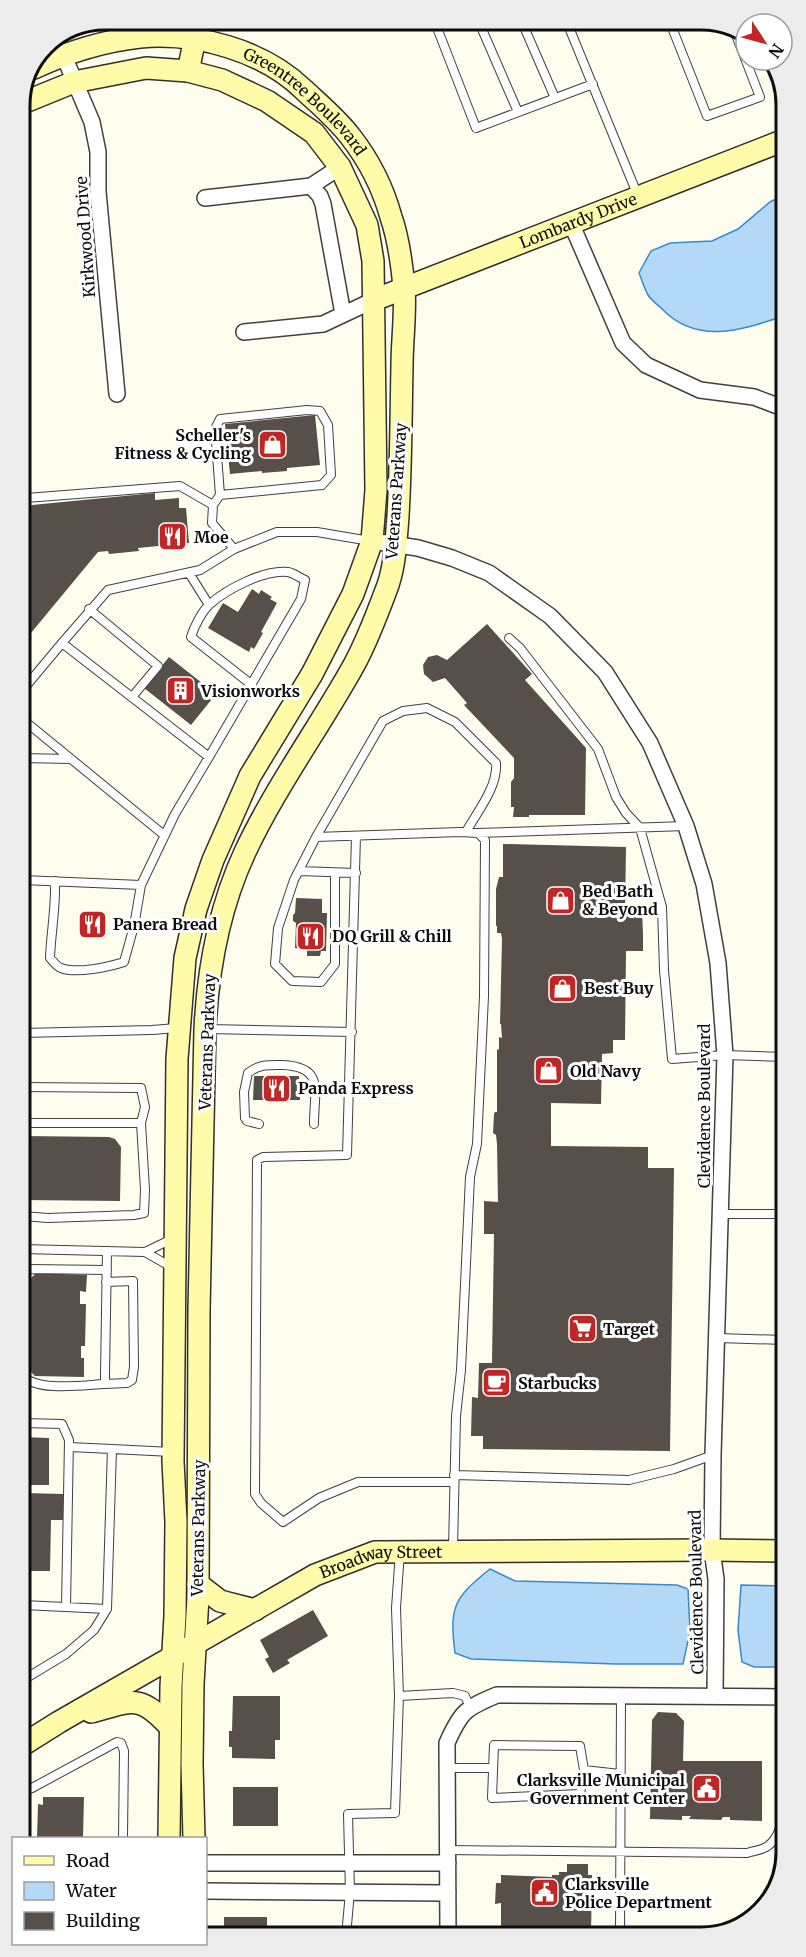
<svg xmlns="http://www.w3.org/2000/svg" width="806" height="1957" font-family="Merriweather,serif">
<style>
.water{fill:#b3d9f6;stroke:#3989ce;stroke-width:1.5}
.building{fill:#564f4a}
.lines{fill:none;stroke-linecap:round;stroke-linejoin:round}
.lane-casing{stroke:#404040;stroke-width:10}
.street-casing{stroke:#404040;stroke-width:18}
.secondary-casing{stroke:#2f2f2f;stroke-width:24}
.lane{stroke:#fff;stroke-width:8}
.street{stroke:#fff;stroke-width:15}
.secondary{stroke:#fffba9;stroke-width:21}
.labels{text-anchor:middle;stroke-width:6;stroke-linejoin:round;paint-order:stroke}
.street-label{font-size:16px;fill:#0d0d0d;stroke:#fff}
.poi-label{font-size:16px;font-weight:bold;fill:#0d0d0d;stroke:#fff;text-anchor:start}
.rim{fill:none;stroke:#0d0d0d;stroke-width:3}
</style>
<rect width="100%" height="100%" fill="#fffdee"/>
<!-- water -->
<path class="water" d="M782,196L783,316C740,331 696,345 661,308C657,304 651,300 648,295C644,288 642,280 639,273L651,251L670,243L712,241L738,229L770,202Z
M490,1569L515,1581L677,1585L688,1589L690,1631L683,1664H616L471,1659L455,1653C449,1606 454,1598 490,1569Z
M741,1585L786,1586V1667H754L742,1662L738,1630Z"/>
<!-- building -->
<path class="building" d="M315,415L320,465L287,468V471L262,473V471L230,474L225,424Z
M155,493V500L179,498V508H186L189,543L138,548L139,551L109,554L108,551L98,552L21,645V519L32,505Z
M252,589L259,594L261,590L272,597L270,599L277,603L261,632L263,633L254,649L251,647L249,652L208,628L223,603L238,612Z
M487,624L532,674L525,680L586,748L585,815H529V817H513L514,807H511V782L514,778V758L464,705L467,703L445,678L433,682L424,674L423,665L428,657L437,655L447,660Z
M169,657L216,694L191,725L144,688Z
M503,844L626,847L625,910L642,911L643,934V951H626L625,1040H613V1053L602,1054L601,1104L551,1103V1146L648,1147V1168H674L670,1451L483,1449V1436H471L472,1397L478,1398L479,1363H492L494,1234H484V1201L498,1202L497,1144L496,1135L493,1133L494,1114L495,1112H497V1050L499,1049V1037L502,1038L501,1024H500L502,939L501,933H497V926H496V889L499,877H503Z
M296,898L322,899V913H327L326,951H321L320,956H307V949L295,948L296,923L293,921V915L295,913Z
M254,1076H299L300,1100H253Z
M22,1136L109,1137L115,1139L121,1147L120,1201L22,1200Z
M36,1273L87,1275L86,1292L80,1291V1304H86L85,1346H81V1358H84V1377L35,1376L24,1365L25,1284Z
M23,1437L49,1438V1485H23Z
M23,1493L64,1494L63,1520H51L50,1571H23Z
M313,1610L328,1636L287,1660L290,1663L273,1673L265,1659L269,1657L260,1640Z
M233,1696H280V1740H275V1759L232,1758V1747H229V1731H232Z
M658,1712L676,1713L684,1721L683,1761H762V1821L730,1820V1817H723L721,1820L689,1819L691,1816H682V1820L650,1819L652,1720Z
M233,1787H278V1826H233Z
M43,1797H84L83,1838H37L38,1804L43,1805Z
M567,1864H588V1875H592L591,1934L501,1935V1903L495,1904L496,1883H501V1875L552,1877V1875H559V1872H567Z
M224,1917H267V1936H224Z"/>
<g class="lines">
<defs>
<path id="lane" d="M434,20L476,128L593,84
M478,20L518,112
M521,20L555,98
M566,20L638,196
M669,20L707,116L760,97L734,30
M21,495L26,498L180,486L213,505
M220,495L215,429L220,419L307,410L320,411L328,425L331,475L322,485L220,495L213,505L212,523L234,549L277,532H317L370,541
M234,549L200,570L108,590L62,643L209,757L301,599L305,580C300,578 294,573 288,572C265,569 227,589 210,604C202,611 194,627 191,637L252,685
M189,573L209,605
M89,609L158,666L132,697
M509,638L520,648L598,749L616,797L626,813L640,828L662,907L664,970L672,1059L725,1055L785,1057
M21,692L62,643
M21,718L164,835
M21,758L71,759
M478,833L686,826
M356,836L347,1155L263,1157L257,1160L255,1494L261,1503L283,1522L319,1498L358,1482H454
M316,837L383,721L403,711L427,708L455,722L496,763C498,787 477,812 466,832
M299,871L356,873
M335,873V964L321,982L292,981L275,964L278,928L294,880L316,837L460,832L478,833L485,840L484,996L477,1144L470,1177L461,1370L456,1416L453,1549
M22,880L141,885L175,814L209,757
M55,881C56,907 51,932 50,958C53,961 57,967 61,968C76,974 109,967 124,962L134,926L141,885
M207,1029L352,1032
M22,1033L152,1030L177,1028
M22,1087L141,1088L145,1107L141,1123H22
M259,1124L247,1121L245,1118L244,1092L248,1073C259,1064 269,1065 283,1065C325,1067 314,1091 314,1124
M721,1214H785
M22,1216L48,1218L134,1215L144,1213L145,1190L141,1123
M22,1249L145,1252L174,1238
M145,1252L173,1268
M22,1271L28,1269L107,1270
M106,1282L133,1281L134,1367L132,1380L127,1383L105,1384V1375L107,1251
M717,1338L785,1340
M23,1376C38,1392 83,1385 105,1384
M23,1423L62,1424L69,1440L66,1607
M69,1447L112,1449
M454,1475L629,1480L674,1469L713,1455
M23,1605L107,1609
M23,1680L66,1654L94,1630L107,1609L112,1449L172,1452
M399,1696L453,1693L465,1696L470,1707
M447,1768H493
M584,1770L580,1794L492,1798L494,1745L580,1746L584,1770L620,1774
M24,1791L32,1788L117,1742L121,1743L124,1751L123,1838
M447,1850L747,1853C753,1851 764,1850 769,1845C789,1829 786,1781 786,1758
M620,1934L621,1696
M346,1936L350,1892L348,1814L395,1813L399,1696L396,1608L400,1552"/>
<path id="street" d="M63,54L92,122L98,152V192L117,394
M311,186L320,196L323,204L343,314
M205,198L311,186L340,167
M571,223L623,343L646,365L700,390L754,397L783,408
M244,332L323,324L374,300
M372,541L418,548L452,558L489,573L550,616L605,672L650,743L686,826L704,884L718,963L725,1055L713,1455L712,1550L716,1579L715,1696
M206,1863H448
M206,1891L448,1893
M448,1935L447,1743C461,1711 466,1708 497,1695L786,1697"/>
<g id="secondary">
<path id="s1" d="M34,68C68,52 103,41 140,37C196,32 263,50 304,90C319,104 337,119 350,136C368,159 383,188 391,217C398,237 402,266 404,287C406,312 402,341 402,366C401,416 401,466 398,516C396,541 395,570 385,593C376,617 366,643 354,665C319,728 276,786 245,852C219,908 208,967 205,1029L199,1310L198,1597L193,1684L192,1764L194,1838"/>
<path d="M188,71L199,20"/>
<path d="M20,104L74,82L146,68L188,71L222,80L267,101L314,133L340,167L367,225L373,261L376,490L372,541L353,594L312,674L250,776L213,860L196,909L185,958L177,1059L173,1461L176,1522L175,1616L171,1687L169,1838"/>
<path id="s2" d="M374,300L782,141"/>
<path d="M198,1584L220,1601L255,1610"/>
<path d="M91,1712C132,1701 139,1693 170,1727"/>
<path id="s3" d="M24,1744L59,1722L315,1575L375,1552L712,1550L786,1551"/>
</g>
</defs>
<!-- lane casing -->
<use href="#lane" class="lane-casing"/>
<!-- street casing -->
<use href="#street" class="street-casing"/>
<!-- secondary casing -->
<use href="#secondary" class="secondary-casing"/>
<!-- lane -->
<use href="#lane" class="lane"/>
<!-- street -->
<use href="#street" class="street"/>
<!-- secondary -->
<use href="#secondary" class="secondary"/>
</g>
<!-- icons -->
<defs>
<symbol id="shop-square" viewBox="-11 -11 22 22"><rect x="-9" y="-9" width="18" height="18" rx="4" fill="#be2725" stroke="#fff"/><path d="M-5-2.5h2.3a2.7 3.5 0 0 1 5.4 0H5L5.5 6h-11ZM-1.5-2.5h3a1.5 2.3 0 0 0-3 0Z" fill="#fff"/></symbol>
<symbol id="restaurant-square" viewBox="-11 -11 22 22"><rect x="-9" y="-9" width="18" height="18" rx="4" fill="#be2725" stroke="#fff"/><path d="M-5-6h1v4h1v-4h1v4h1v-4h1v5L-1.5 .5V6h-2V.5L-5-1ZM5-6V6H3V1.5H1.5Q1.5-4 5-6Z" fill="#fff"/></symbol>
<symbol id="building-square" viewBox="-11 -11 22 22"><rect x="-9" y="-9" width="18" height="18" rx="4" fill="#be2725" stroke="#fff"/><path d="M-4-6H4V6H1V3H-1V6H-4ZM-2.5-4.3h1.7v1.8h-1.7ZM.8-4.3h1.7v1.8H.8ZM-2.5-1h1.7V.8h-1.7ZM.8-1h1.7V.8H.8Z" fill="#fff"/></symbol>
<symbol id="supermarket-square" viewBox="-11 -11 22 22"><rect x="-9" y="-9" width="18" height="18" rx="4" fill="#be2725" stroke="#fff"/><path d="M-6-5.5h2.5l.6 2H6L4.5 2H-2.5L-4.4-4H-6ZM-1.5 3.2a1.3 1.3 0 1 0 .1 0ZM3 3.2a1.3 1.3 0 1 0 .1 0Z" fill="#fff"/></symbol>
<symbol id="cafe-square" viewBox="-11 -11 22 22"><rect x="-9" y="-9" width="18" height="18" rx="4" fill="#be2725" stroke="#fff"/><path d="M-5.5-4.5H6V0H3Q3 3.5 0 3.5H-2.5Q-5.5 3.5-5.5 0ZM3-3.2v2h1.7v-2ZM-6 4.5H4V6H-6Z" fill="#fff"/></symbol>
<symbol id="civic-square" viewBox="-11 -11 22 22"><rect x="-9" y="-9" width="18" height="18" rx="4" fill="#be2725" stroke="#fff"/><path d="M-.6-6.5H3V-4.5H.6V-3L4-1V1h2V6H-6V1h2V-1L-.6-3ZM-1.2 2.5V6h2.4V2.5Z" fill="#fff"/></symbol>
</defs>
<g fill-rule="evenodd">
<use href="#shop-square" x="256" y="428" width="33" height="33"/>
<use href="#restaurant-square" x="156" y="520" width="33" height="33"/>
<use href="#building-square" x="164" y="674" width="33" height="33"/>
<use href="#shop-square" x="544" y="884" width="33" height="33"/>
<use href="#restaurant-square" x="76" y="908" width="33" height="33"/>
<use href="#restaurant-square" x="294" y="920" width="33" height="33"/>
<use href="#shop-square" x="546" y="972" width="33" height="33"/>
<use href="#shop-square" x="532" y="1054" width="33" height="33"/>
<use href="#restaurant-square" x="260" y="1072" width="33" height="33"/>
<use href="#supermarket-square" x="566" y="1312" width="33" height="33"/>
<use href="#cafe-square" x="480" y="1366" width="33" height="33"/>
<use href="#civic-square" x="690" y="1772" width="33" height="33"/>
<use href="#civic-square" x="528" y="1876" width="33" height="33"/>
</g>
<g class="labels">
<!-- street labels -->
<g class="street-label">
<text dy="6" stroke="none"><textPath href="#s1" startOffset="296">Greentree Boulevard</textPath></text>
<text dy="6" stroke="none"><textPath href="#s2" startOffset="219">Lombardy Drive</textPath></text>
<text transform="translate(85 237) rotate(-94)" y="6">Kirkwood Drive</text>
<text transform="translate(396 491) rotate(-86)" y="6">Veterans Parkway</text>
<text transform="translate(207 1042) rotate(-88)" y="6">Veterans Parkway</text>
<text transform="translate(704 1106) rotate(-90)" y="6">Clevidence Boulevard</text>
<text transform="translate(198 1528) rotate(-89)" y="6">Veterans Parkway</text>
<text dy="6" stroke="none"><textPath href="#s3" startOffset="405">Broadway Street</textPath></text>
<text transform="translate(696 1592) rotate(-91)" y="6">Clevidence Boulevard</text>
</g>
<!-- poi labels -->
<g class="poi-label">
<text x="251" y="441" text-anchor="end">Scheller's<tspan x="251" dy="18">Fitness &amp; Cycling</tspan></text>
<text x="194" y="543">Moe</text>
<text x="201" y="697">Visionworks</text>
<text x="582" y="897">Bed Bath<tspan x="582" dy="18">&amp; Beyond</tspan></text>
<text x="113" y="930">Panera Bread</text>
<text x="332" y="942">DQ Grill &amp; Chill</text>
<text x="584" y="994">Best Buy</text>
<text x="570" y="1077">Old Navy</text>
<text x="298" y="1094">Panda Express</text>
<text x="603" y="1335">Target</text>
<text x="518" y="1389">Starbucks</text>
<text x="685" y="1786" text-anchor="end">Clarksville Municipal<tspan x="685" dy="18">Government Center</tspan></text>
<text x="565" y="1890">Clarksville<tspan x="565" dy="18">Police Department</tspan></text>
</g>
</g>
<!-- crop -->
<path d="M0 0H806V1957H0ZM105 30H701A75 75 0 0 1 776 105V1852A75 75 0 0 1 701 1927H105A75 75 0 0 1 30 1852V105A75 75 0 0 1 105 30Z" fill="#ececec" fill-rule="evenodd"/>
<path class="rim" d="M105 30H701A75 75 0 0 1 776 105V1852A75 75 0 0 1 701 1927H105A75 75 0 0 1 30 1852V105A75 75 0 0 1 105 30Z"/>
<!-- legend -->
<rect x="12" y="1837" width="195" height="108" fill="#ffffff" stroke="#9e9e9e" stroke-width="1.5"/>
<rect x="24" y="1856" width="30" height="9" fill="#fffba9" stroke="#9e9e9e" stroke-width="1.5"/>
<text x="66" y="1867" font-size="18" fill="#0d0d0d">Road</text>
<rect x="24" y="1882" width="30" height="18" fill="#b3d9f6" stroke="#9e9e9e" stroke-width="1.5"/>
<text x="66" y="1897" font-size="18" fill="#0d0d0d">Water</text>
<rect x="24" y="1912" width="30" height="18" fill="#564f4a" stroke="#9e9e9e" stroke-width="1.5"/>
<text x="66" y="1927" font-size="18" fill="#0d0d0d">Building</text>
<!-- north arrow -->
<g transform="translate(764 42) rotate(126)"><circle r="28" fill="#ffffff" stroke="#9e9e9e" stroke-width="1.5"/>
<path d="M0-4.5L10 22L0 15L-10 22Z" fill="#be2725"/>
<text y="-9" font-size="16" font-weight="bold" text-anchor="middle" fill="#0d0d0d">N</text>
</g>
</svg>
